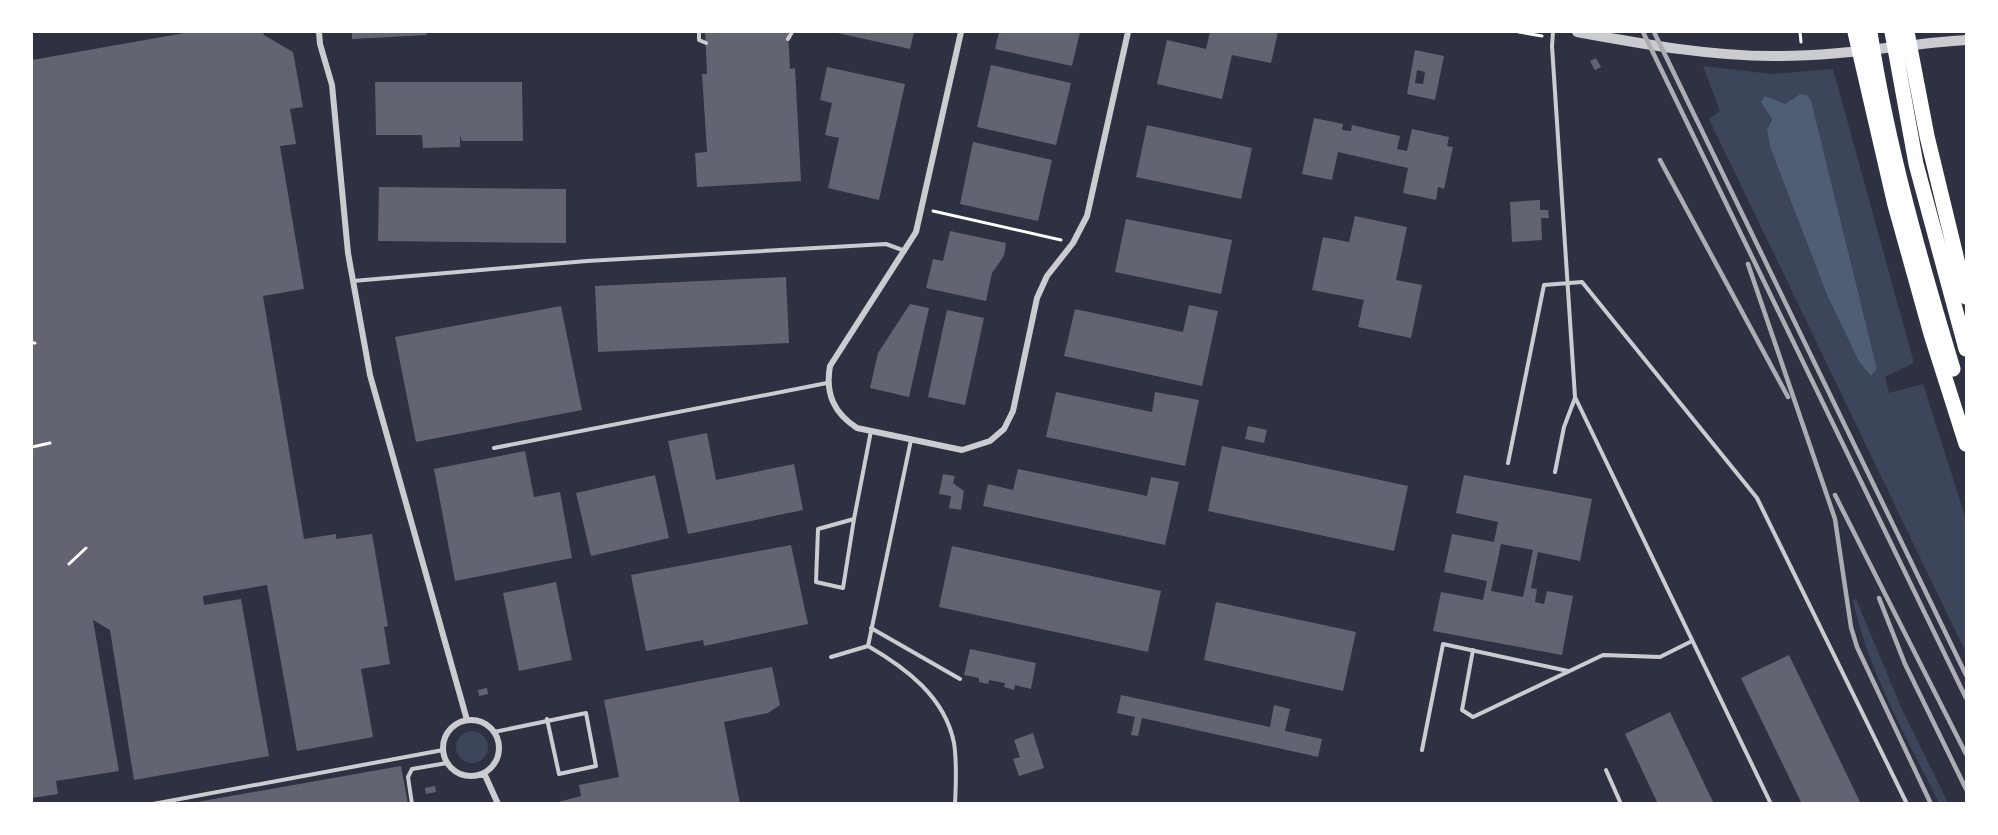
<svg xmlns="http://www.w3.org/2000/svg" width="1998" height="835" font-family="'PT Sans Narrow',sans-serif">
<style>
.green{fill:#3c4559;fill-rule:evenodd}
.water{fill:#4f5d75}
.building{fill:#626471;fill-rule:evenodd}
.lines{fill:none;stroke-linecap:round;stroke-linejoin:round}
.path{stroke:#fff;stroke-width:3}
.service{stroke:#caccd0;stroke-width:4}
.minor{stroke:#caccd0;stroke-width:6}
.tertiary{stroke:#caccd0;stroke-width:10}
.motorway{stroke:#fff;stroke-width:15}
.rail{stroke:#abadb3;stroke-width:4.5}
</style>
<rect width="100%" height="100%" fill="#2d3142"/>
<!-- green -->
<path class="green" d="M1703,66L1772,74L1833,69L1914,363L1885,377L1889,393L1923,384L1966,519V653L1709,119L1720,111ZM1800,94L1811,100L1877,369L1871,376L1859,362L1827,295L1770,147L1767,129L1778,103L1785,104Z
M1856,599L1901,707L1948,803H1939C1907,738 1868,671 1853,600Z
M456 747a16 16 0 1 1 32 0a16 16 0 1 1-32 0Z"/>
<!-- water -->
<path class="water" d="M1800,94L1807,95L1811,100L1877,369L1871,376L1859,362L1827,295L1770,147L1767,129L1772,119L1761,102L1765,96L1785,104Z"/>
<!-- building -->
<path class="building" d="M190,32H263L264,35L293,52L303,107L290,109L296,144L280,146L304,289L263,296L304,539L336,534V539L372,534L388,626L384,627L390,664L361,669L373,737L297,751L267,585L203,596L204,605L241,599L269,756L134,780L110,630L93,620L119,771L56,781L58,794L32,798V60Z
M352,32H426L427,35L352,39Z
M705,32H788L790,69L795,68L801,181L697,187L695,153L707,152L702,74H707Z
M833,32H914L910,49Z
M999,32H1080L1072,66L995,49Z
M1210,32H1278L1271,63L1232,55L1222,99L1157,84L1167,40L1206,49Z
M1415,50L1444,56L1435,100L1407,94ZM1417,70L1425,72L1423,84L1415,83Z
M1596,58L1601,67L1595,70L1590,61Z
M991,65L1071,83L1056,145L977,127Z
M827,67L905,84L879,200L828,188L839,138L825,135L832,103L820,100Z
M375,82H522L523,141H462L460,135V147L423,148L422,135H376Z
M1314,118L1343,124L1342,130L1351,131L1352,125L1400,136L1397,149L1407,151L1412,129L1449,137L1447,146L1453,147L1444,189L1438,187L1436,200L1403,193L1408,168L1338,152L1332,180L1302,174Z
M1147,125L1252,148L1241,199L1136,177Z
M973,142L1052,160L1038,221L960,204Z
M379,187L566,189V243L378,241Z
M1540,200V210H1548L1549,218H1541L1542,240L1512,242L1510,202Z
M1355,216L1407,227L1396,280L1422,285L1411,338L1358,327L1364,300L1312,290L1323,237L1349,242Z
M1126,219L1232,240L1221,294L1115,272Z
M950,231L1006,243L1004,256L992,273L986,301L926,288L933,259L943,261Z
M786,277L789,343L598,352L595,286Z
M910,304L929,308L909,397L870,388L878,353Z
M1189,305L1218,311L1202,386L1064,356L1075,309L1183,332Z
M561,306L582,410L416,442L395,337Z
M947,310L984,318L965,405L928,397Z
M1056,392L1152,412L1155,392L1199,400L1185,466L1046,437Z
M1248,426L1267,430L1264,443L1245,439Z
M707,433L716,480L794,464L803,510L688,534L668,441Z
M1222,446L1408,486L1394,551L1208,511Z
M525,451L534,497L560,492L572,558L455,581L434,469Z
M1018,469L1147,496L1151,477L1179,482L1165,545L983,506L988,484L1013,490Z
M943,474L955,476L953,483L964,491L961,510L949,508L951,496L939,494Z
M655,475L669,538L591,556L576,493Z
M1464,475L1592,499L1580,561L1538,552L1531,588L1537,589L1535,602L1544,604L1547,591L1573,596L1562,655L1433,631L1441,592L1483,600L1487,581L1444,572L1452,534L1494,542L1498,522L1456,513ZM1501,544L1533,550L1523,597L1491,591Z
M791,545L808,624L704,646L703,640L646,651L631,575Z
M952,546L1161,591L1148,652L939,607Z
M556,582L572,660L519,671L503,593Z
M1216,602L1356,632L1343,691L1204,660Z
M970,649L1036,663L1031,689L1015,685L1014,690L1004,687L1005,683L989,680L988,684L979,682V678L964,675Z
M1789,655L1861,804H1802L1741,678Z
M772,667L780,705L768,713L724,722L740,804H551L581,796L579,785L619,777L604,700Z
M487,688L488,694L479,696L478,690Z
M1121,695L1270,727L1274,705L1290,709L1285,731L1322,739L1318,757L1142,718L1138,736L1131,735L1135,717L1117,713Z
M1670,712L1714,804H1658L1625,734Z
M1033,733L1044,768L1019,776L1013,759L1020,757L1014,740Z
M401,766L408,804H197V802Z
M435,786L436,792L426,794L425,788Z"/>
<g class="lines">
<!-- path -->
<path class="path" d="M1519,32L1542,36
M1800,32L1801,42
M933,211L1061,240
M32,343H35
M32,447L50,443
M69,564L86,548"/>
<!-- service -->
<path class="service" d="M699,32V40L706,43
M1553,32L1552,46L1575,397L1771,804
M788,39L792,32
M353,281L587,261L886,244L905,251
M494,448L827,383
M1508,463L1544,285L1582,282L1757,498L1907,804
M1555,472L1564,427L1575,398
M854,519L843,588L816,582L818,529L854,519L871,431
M871,628L960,679
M868,646C906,668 945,697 954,743C957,762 956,785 955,804
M1473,650L1462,710L1473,717L1603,655L1660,657L1692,641
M831,657L868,646L911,440
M494,732L586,713L596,766L559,774L547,719
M1422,750L1443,644L1568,671
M1606,770L1621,804
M153,804L443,750
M412,804L408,777L412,769L447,763"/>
<!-- minor -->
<path class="minor" d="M319,32L320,44L332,85L348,253L370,375L467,720
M961,32L916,232L830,366C825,394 834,413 857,428L962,450L990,441L1004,429L1013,411L1037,298L1047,276L1073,243L1087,216L1128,32
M443 748a28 28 0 1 1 56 0a28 28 0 1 1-56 0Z
M484,773L498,804"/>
<!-- tertiary -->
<path class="tertiary" d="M1577,32C1643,44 1713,57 1780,56C1842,56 1905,44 1966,40"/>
<!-- motorway -->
<path class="motorway" d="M1855,32L1895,205L1931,334L1966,444
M1870,32C1887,145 1920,259 1953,369
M1892,32L1916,164L1966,349
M1907,32L1927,136L1966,297"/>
<!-- rail -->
<path class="rail" d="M1643,32L1966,698
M1654,32L1966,675
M1660,160L1788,397
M1748,264L1835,519L1851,627L1857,647L1931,804
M1835,495L1966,754
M1879,598L1905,664L1966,789"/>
</g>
<!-- border -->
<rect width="1998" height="835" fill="none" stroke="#ffffff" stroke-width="66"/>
</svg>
